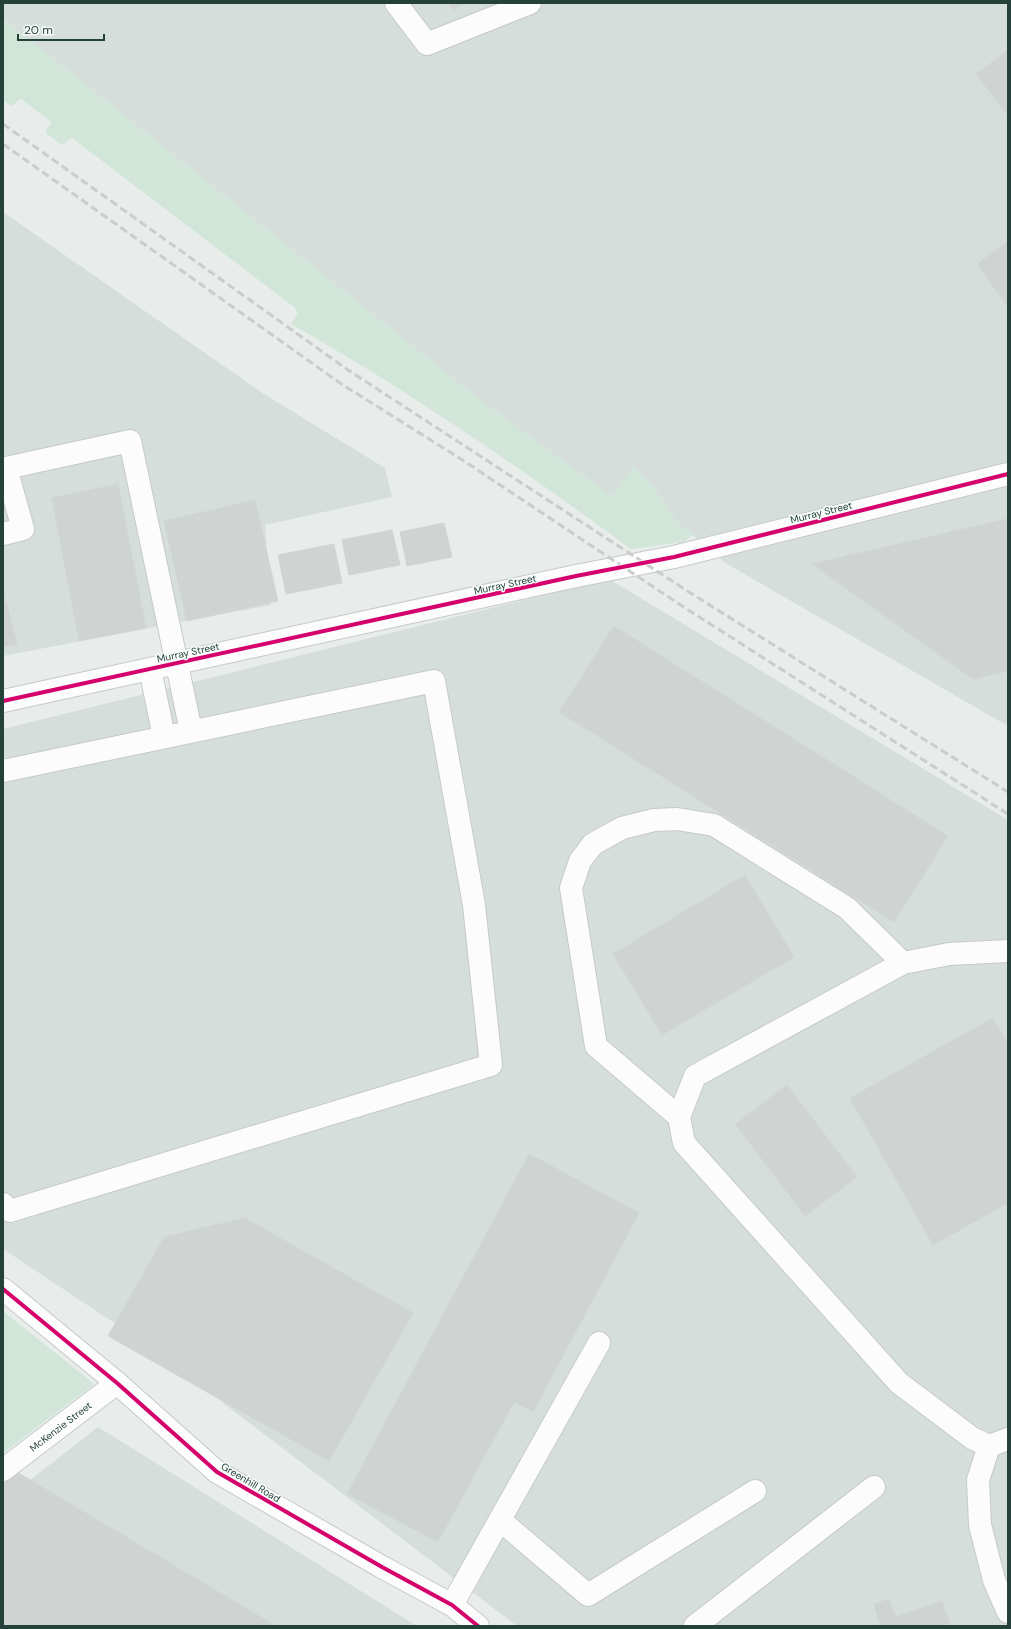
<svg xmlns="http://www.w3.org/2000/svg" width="1011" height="1629" font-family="'DM Sans',sans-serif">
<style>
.built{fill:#d6dedb}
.green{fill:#d1e6d8}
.building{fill:#cfd4d2;stroke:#d1d6d4}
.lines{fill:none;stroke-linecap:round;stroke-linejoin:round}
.minor-casing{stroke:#c5cac8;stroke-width:24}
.minor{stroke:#fcfcfc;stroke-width:22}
.rail{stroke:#c9cdcc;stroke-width:3;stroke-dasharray:8 4;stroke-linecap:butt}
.cycleway-casing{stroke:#f7fbf9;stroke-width:6}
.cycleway{stroke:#d6006c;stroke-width:4}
.labels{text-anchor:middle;stroke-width:3;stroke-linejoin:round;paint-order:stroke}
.street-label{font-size:10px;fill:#24423a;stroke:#f7fbf9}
</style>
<rect width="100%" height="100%" fill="#e8edeb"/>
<!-- built -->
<path class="built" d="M3,3H1008V726L727,564L677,522L654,488L633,467L612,497L480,400L3,19Z
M3,212L264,394L385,468L392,497L265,525L271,605L3,656Z
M609,579L1008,820V1626H517L140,1340L3,1249V729Z
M98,1427L417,1626H3V1501Z"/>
<!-- green -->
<path class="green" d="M3,19L480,400L612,497L633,467L654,488L677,522L693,535L684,542L631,549C522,469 409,391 291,324L298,313L294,307L72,138L62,145L47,134L46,130L51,124L50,121L21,99L11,106L3,100Z
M3,1311L94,1384L3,1453Z"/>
<!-- building -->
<path class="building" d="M449,3H463L454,10Z
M1008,50V116L976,74Z
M1008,241V307L977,264Z
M118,484L146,628L79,641L52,498Z
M255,500L278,601L187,621L164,521Z
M1007,519L1008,671L973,679L812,564Z
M444,523L452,557L407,566L400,532Z
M392,530L400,565L349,575L342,540Z
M334,544L342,583L286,594L278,555Z
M3,590L17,644L3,647Z
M614,626L948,836L894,922L559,712Z
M745,875L794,957L662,1035L613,954Z
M993,1018L1008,1044V1203L933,1245L850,1098Z
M787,1085L857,1177L805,1216L735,1124Z
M529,1154L639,1213L533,1412L514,1402L438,1542L347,1494Z
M245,1218L413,1313L329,1461L108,1336L164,1237Z
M17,1472L276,1626H3V1483Z
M889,1599L895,1617L942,1601L951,1626H880L874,1604Z"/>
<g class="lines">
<defs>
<g id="minor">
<path d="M396,3L427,44L530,3"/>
<path d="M3,468H6L23,529L3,534"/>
<path d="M6,468L130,441L191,731"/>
<path d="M150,669L164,737"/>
<path d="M3,701L576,576L674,557L1008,474"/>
<path d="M3,771L434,681L474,905L491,1065L10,1211L3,1204"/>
<path d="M1008,951L949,954L903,963L695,1076L679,1117L684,1143L899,1383L972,1438L989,1446L1008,1439"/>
<path d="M679,1117L596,1046L571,888L580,861L593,844L622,828L654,820L677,819L714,825L847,908L903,963"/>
<path d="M3,1289L117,1383L217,1472L382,1567L452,1605L478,1626"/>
<path d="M989,1446L978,1480L980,1525L994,1580L1008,1612"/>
<path id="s1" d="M3,1470L117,1383"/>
<path d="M500,1520L588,1595L755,1491"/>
<path d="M452,1605L599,1343"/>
<path d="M695,1626L874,1487"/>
</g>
</defs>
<!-- minor casing -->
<use href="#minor" class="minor-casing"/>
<!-- minor -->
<use href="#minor" class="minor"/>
<!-- rail -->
<path class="rail" d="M3,124L348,370L689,592L1008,792
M3,144L340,383L464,461L679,604L1008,814"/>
<defs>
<path id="cycleway" d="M3,701L576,576L674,557L1008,474
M3,1289L117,1383L217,1472L382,1567L452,1605L478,1626"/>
</defs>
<!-- cycleway casing -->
<use href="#cycleway" class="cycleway-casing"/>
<!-- cycleway -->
<use href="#cycleway" class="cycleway"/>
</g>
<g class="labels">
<!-- street labels -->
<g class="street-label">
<text transform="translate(821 512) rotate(-14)" y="4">Murray Street</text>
<text transform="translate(505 584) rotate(-12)" y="4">Murray Street</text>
<text transform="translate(188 652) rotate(-12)" y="4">Murray Street</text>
<text dy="4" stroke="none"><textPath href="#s1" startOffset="72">McKenzie Street</textPath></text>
<text transform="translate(251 1482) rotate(31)" y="4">Greenhill Road</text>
</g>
</g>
<!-- border -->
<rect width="1011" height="1629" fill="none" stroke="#24423a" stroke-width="8"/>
<!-- scale -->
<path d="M18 34v6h86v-6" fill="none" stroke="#24423a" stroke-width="2"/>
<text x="24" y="34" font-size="12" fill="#24423a" stroke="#f7fbf9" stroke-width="3" paint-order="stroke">20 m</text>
</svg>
